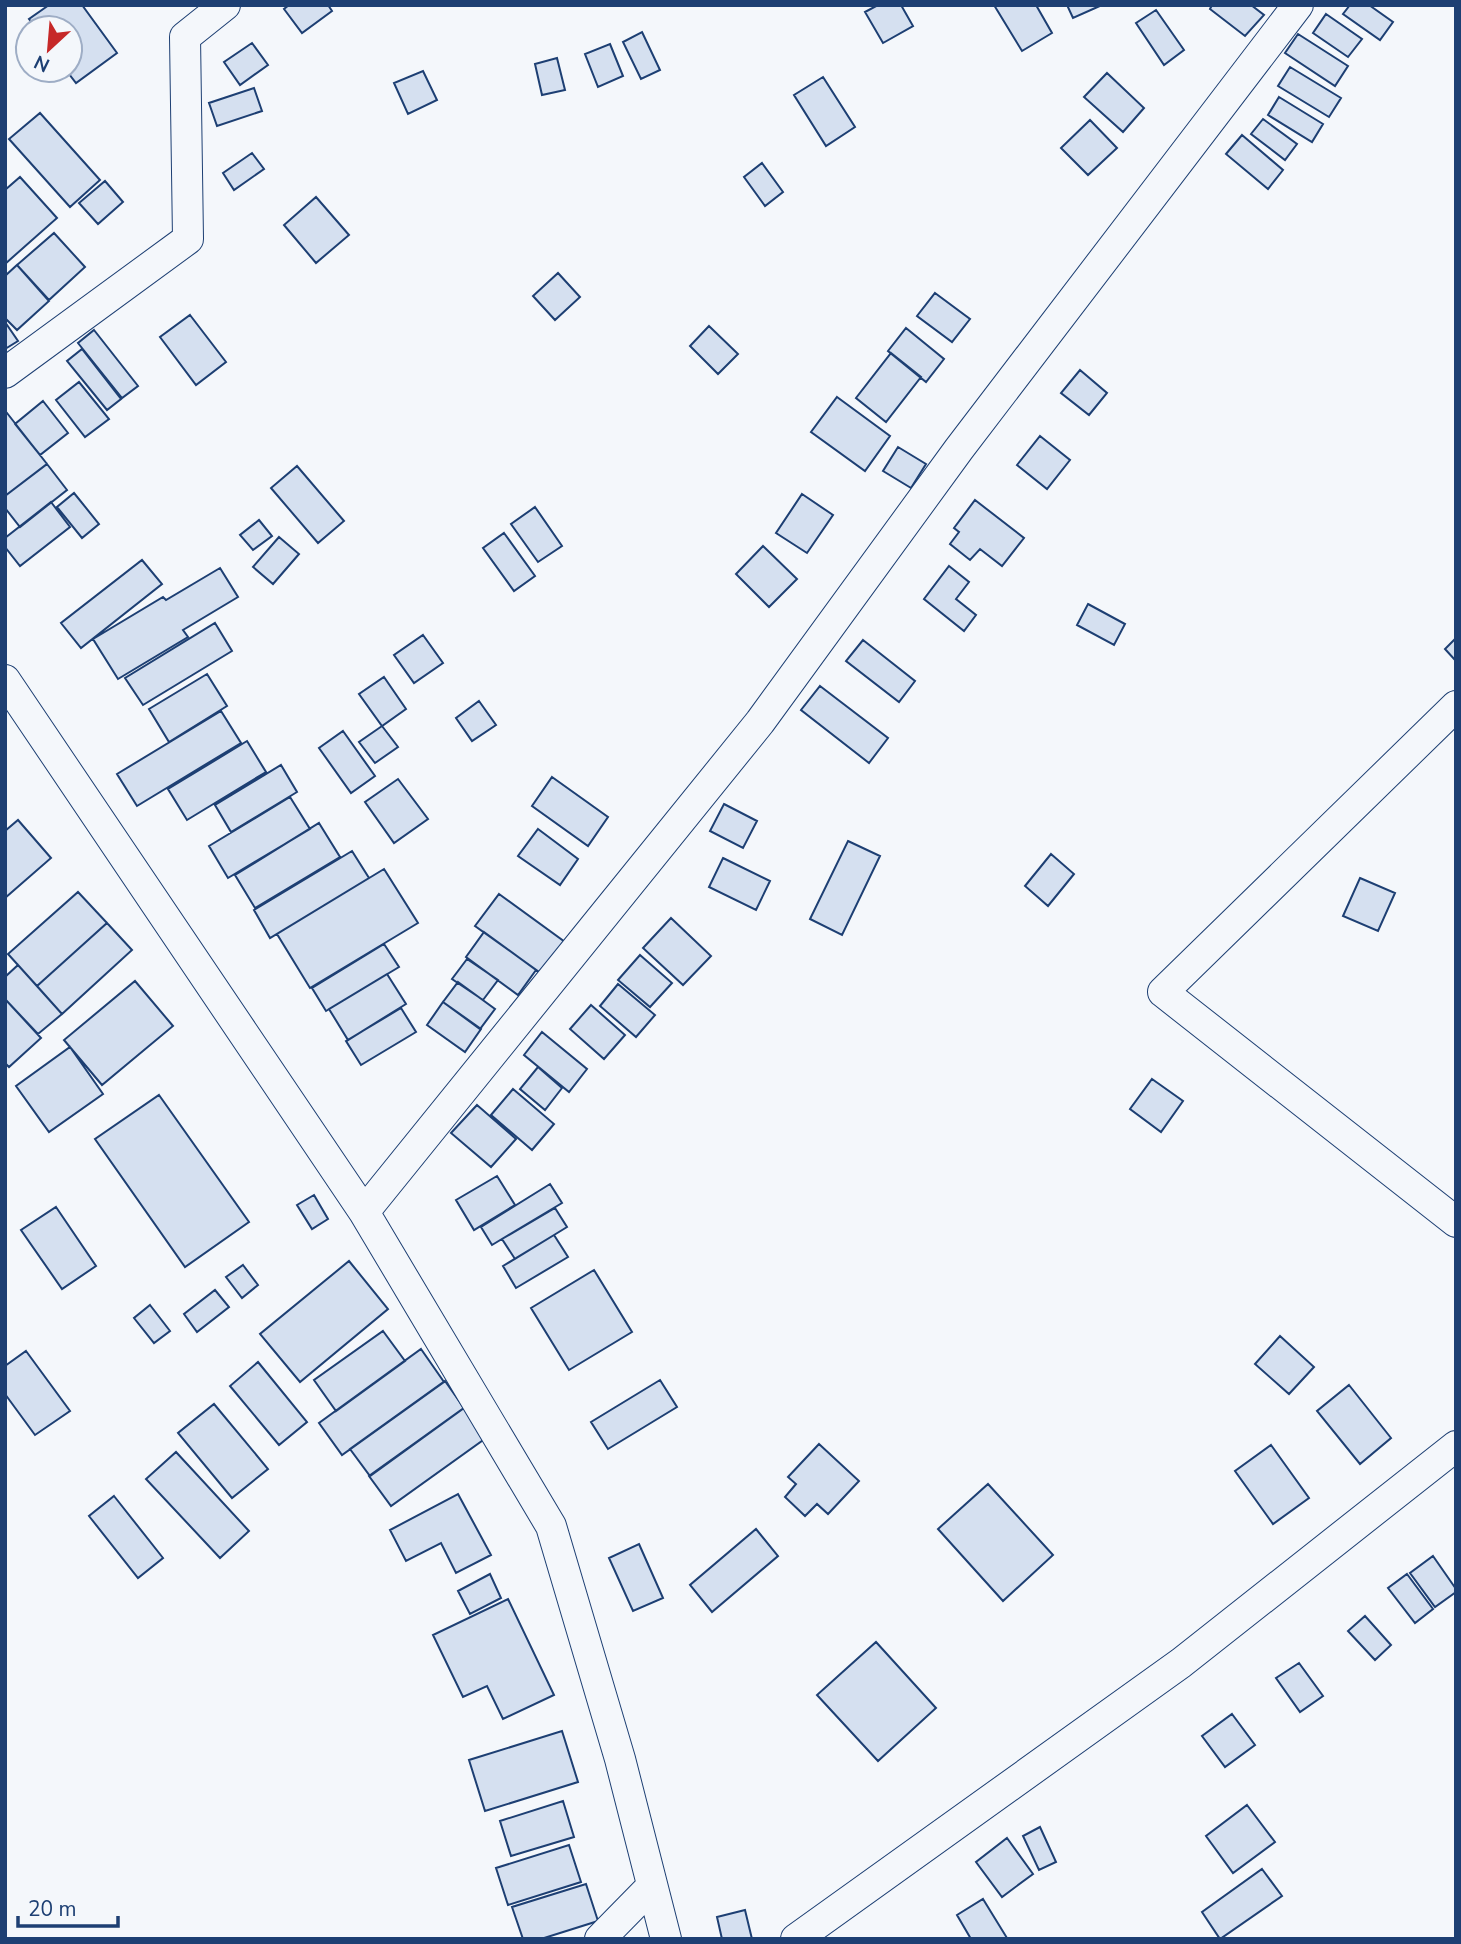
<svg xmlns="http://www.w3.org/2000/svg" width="1461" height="1944" font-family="'Nunito Sans',sans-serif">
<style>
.building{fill:#d5e0f0;stroke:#1d3f73;stroke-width:2}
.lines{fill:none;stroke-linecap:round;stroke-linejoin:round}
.street-casing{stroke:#1d3f73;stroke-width:32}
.street{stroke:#f4f7fb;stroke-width:30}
</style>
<rect width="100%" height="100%" fill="#f4f7fb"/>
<!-- building -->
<path class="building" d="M49,5H82L117,53L76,83L66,70H70V28H36L29,19Z
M289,5H328L332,11L302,33L284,9Z
M878,5H901L913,26L883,43L865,12Z
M994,5H1036L1052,33L1022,51Z
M1067,5H1102L1073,18Z
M1212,5H1251L1264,15L1245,36L1210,9Z
M1350,5H1369L1393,22L1380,40L1343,14Z
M1156,10L1184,50L1164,65L1136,23Z
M1326,14L1362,39L1348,57L1313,33Z
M642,32L660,70L641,79L623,42Z
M1298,34L1348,66L1335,86L1285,53Z
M252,43L268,65L240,85L224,62Z
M610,44L623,76L598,87L585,54Z
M557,58L565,90L542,95L535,64Z
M1290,67L1341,98L1329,117L1278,86Z
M423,71L437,100L408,114L394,83Z
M1107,73L1144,108L1123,132L1084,97Z
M823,77L855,127L826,146L794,95Z
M254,88L262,111L217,126L209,103Z
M1279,97L1323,124L1312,142L1268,115Z
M40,113L100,180L70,207L9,139Z
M1263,119L1297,144L1285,160L1251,134Z
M1090,120L1117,148L1088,175L1061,148Z
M1242,135L1283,170L1268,189L1226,154Z
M252,153L264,169L234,190L223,173Z
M762,163L783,192L765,206L744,177Z
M20,177L57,218L5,264V190Z
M105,181L123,202L98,224L79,203Z
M316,197L349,235L316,263L284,225Z
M54,233L85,267L49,300L17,265Z
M17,265L49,301L17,330L5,318V276Z
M558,273L580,297L555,320L533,296Z
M935,293L970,319L952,342L917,316Z
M190,315L226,362L196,385L160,337Z
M5,322L18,341L5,349Z
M709,326L738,354L718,374L690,346Z
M906,328L944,359L926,382L888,351Z
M94,330L138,386L122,398L78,343Z
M82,349L121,399L107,410L67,361Z
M891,353L921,377L886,422L856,398Z
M1080,370L1107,393L1089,415L1061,393Z
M79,382L109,419L85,437L56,400Z
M837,397L890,436L865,471L811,432Z
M43,401L68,433L40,455L15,424Z
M7,413L47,464L5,496V414Z
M1040,436L1070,460L1047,489L1017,465Z
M898,447L926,464L911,488L883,471Z
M47,464L67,490L20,527L5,508V496Z
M297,466L344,521L318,543L271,488Z
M74,493L99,524L82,538L57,507Z
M802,494L833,515L807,553L776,533Z
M975,500L1024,538L1002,566L980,549L970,560L950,544L959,532L954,528Z
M51,502L70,527L20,566L5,547V538Z
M535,507L562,546L538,562L511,524Z
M259,520L272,536L253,550L240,535Z
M504,533L535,576L514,591L483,548Z
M279,537L299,554L273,584L253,567Z
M763,546L797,579L769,607L736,574Z
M142,560L162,584L81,648L61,623Z
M949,566L969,582L956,599L976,615L964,631L924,599Z
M220,568L238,597L183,630L188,637L118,679L93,639L163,597L166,600Z
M1088,604L1125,624L1114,645L1077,625Z
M215,623L232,651L143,705L125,678Z
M423,635L443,663L414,683L394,655Z
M1456,638V659L1455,660L1445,649Z
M863,640L915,681L899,702L846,661Z
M207,674L227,706L169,742L149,709Z
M384,677L406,709L382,726L359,694Z
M820,686L888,738L869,763L801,710Z
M479,701L496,725L472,741L456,718Z
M221,711L241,743L137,806L117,774Z
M382,726L398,747L375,763L359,742Z
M343,731L375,776L351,793L319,748Z
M247,741L266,772L187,820L168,789Z
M281,765L297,792L231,832L215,805Z
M552,777L608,817L588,846L532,806Z
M398,779L428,819L394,843L365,802Z
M290,797L310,829L228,878L209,846Z
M724,804L757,821L743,848L710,831Z
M18,820L51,858L5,898V831Z
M319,823L340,857L255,908L235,875Z
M538,829L578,859L560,885L518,856Z
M848,841L880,856L842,935L810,919Z
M352,851L369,878L270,938L254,910Z
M1051,854L1074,874L1048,906L1025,886Z
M723,858L770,881L756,910L709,887Z
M384,869L418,923L310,988L277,934Z
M1360,878L1395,893L1378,931L1343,916Z
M78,892L107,923L37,986L8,954Z
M499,894L565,942L542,974L475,926Z
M671,918L711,956L683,985L643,948Z
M107,923L132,950L62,1014L37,986Z
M484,932L536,970L518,995L466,957Z
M384,944L399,967L326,1011L312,988Z
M640,955L672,983L650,1007L618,980Z
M467,959L498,980L483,1000L452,979Z
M18,965L62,1014L38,1034L5,999V977Z
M387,974L406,1004L348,1040L329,1009Z
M135,981L173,1026L102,1085L64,1040Z
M458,982L495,1009L480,1029L443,1002Z
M618,984L655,1015L636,1037L600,1006Z
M5,999L41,1038L9,1067L5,1063Z
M443,1002L481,1029L465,1052L427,1025Z
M591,1005L625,1035L604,1059L570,1029Z
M401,1008L416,1032L361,1065L346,1041Z
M542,1032L587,1069L569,1092L524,1055Z
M70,1047L103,1094L49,1132L16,1086Z
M538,1067L562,1088L545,1110L520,1089Z
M1152,1079L1183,1101L1161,1132L1130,1109Z
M513,1089L554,1124L532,1150L491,1115Z
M159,1095L249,1222L185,1267L95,1139Z
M477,1105L516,1139L491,1167L451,1133Z
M497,1176L515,1205L474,1230L456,1200Z
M550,1184L562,1203L492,1245L481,1227Z
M314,1195L328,1219L312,1229L297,1205Z
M56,1207L96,1266L62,1289L21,1230Z
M555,1208L567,1227L515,1259L502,1239Z
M554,1235L568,1257L516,1288L503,1266Z
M349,1261L388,1309L300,1382L260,1334Z
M243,1265L258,1285L242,1298L226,1277Z
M594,1270L632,1332L569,1370L531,1308Z
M215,1290L229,1307L197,1332L184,1314Z
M150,1305L170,1331L154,1343L134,1318Z
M383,1331L405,1361L336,1411L314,1380Z
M1280,1336L1314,1367L1289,1394L1255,1364Z
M421,1349L444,1382L342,1455L319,1423Z
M26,1351L70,1411L35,1435L5,1394V1366Z
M258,1362L307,1422L279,1445L230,1386Z
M660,1380L677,1407L608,1449L591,1422Z
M445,1381L464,1408L370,1476L350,1449Z
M1349,1385L1391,1438L1360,1464L1317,1411Z
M214,1404L268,1469L232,1498L178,1433Z
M464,1408L486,1438L391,1506L369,1476Z
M819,1444L859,1481L828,1514L817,1504L805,1516L785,1497L796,1484L788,1477Z
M1271,1445L1309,1498L1273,1524L1235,1471Z
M176,1452L249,1531L220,1558L146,1479Z
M988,1484L1053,1555L1003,1601L938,1529Z
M458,1494L491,1555L456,1573L441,1543L406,1561L390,1530Z
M114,1496L163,1558L138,1578L89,1516Z
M756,1529L778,1556L712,1612L690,1585Z
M639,1544L663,1598L633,1611L609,1558Z
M1433,1556L1456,1589V1592L1435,1607L1410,1573Z
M490,1574L501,1598L470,1614L458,1591Z
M1407,1574L1433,1609L1415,1623L1388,1588Z
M508,1599L554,1695L503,1719L487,1686L463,1697L433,1635Z
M1365,1616L1391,1645L1375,1660L1348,1631Z
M876,1642L936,1708L878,1761L817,1695Z
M1299,1663L1323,1696L1300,1712L1276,1678Z
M1232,1714L1255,1745L1225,1767L1202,1736Z
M562,1731L578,1782L485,1811L469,1760Z
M563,1801L574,1837L511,1856L500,1821Z
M1247,1805L1275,1842L1233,1873L1206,1836Z
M1040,1827L1056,1862L1039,1870L1023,1836Z
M1007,1838L1033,1874L1002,1897L976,1862Z
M569,1845L581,1882L508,1905L496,1868Z
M1262,1869L1282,1896L1220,1939L1202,1912Z
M586,1884L598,1921L541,1939H523L512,1907Z
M983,1899L1007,1938L1005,1939H971L957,1915Z
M745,1910L752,1939H722L717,1917Z"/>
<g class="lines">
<defs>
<path id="street" d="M5,373L188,239L185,37L225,5
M5,680L364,1212L551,1526L620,1759L666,1939
M1456,706L1163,992L1456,1222
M364,1212L760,722L959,449L1298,5
M600,1939L652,1886
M796,1939L1181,1663L1456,1446"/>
</defs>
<!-- street casing -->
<use href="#street" class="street-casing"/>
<!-- street -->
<use href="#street" class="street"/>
</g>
<!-- border -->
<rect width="1461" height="1944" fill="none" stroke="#1d3f73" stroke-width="14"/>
<!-- north arrow -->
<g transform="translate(49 49) rotate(206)"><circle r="33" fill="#f4f7fb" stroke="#9eadc5" stroke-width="2"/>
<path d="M0-5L12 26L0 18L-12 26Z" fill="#c62828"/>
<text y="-10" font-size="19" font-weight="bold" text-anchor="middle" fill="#1d3f73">N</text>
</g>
<!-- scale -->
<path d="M18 1916v10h100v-10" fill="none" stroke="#1d3f73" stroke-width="3.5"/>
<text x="28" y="1916" font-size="21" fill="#1d3f73" stroke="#f4f7fb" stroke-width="5" paint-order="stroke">20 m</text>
</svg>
